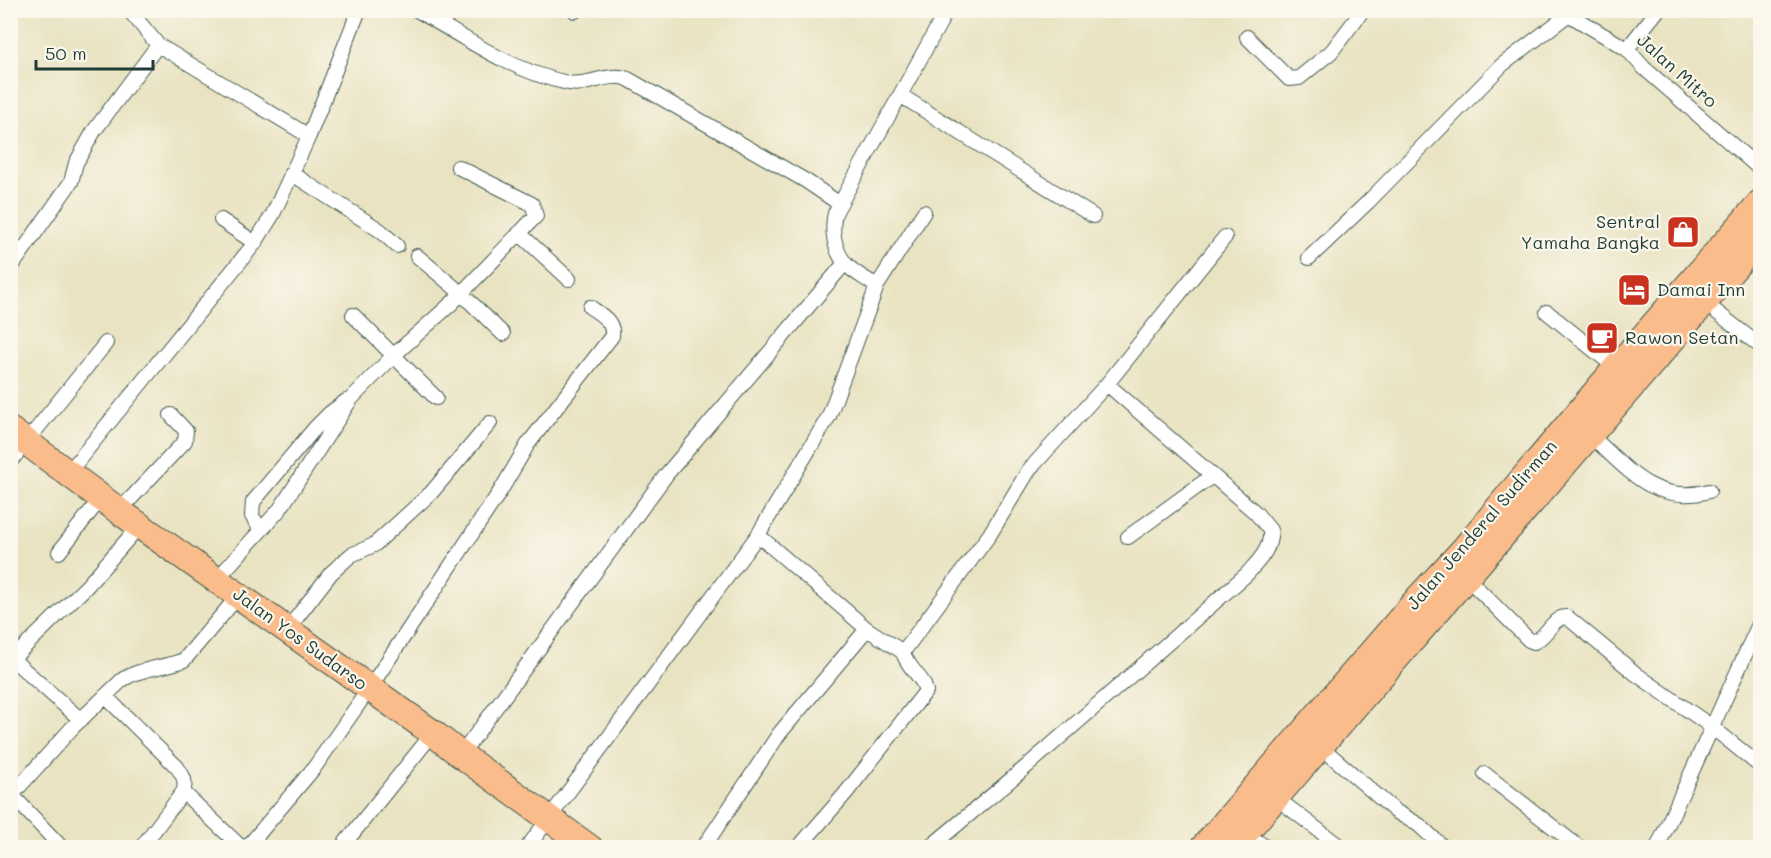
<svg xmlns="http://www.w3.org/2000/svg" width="1771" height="858" font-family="Mali,sans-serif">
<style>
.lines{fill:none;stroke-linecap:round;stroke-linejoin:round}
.street-casing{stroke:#3d5649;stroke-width:16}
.highway-casing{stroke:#3d5649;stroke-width:28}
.street{stroke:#fff;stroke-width:14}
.highway{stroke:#fabc8b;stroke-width:26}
.labels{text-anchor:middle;stroke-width:4.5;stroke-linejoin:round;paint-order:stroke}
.street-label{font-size:18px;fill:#1f3d34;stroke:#fbf7ec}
.poi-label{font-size:18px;fill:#1f3d34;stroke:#fbf7ec;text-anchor:start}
</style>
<rect width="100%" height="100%" fill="#fbf7ec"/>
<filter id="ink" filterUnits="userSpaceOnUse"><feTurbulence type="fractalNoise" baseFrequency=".0167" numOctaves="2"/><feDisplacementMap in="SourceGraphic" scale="12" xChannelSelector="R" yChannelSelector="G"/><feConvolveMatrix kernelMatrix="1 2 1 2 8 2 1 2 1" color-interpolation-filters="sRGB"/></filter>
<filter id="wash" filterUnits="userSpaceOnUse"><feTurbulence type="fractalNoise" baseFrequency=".008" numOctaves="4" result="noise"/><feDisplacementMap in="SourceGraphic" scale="24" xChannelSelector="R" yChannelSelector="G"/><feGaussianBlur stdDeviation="1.35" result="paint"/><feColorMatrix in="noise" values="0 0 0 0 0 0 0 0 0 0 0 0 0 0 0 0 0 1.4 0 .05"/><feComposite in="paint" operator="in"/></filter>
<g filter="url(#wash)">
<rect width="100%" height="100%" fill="#e9e3c2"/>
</g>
<g filter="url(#ink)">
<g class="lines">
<defs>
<path id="street" d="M129,10L158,45L309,136
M417,10C465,38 513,72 568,83C588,87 610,71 628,79L806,181L840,204
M575,11V10
M1563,11L1627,49L1644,68L1760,169
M1247,37L1289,79L1299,78L1331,52L1363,10
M1627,49L1658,10
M900,95L1093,216
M291,173L381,231L397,246
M221,220L255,243
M519,233L569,279
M417,256L461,293L503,334
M1309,258L1368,202L1502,65L1569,14
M10,269L71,182L76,163L94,131L158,45
M877,286C867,279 853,273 845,263C834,250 831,229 835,213L947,10
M1705,303L1760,346
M1547,312L1616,368
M353,315L436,398
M1590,435C1627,468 1654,506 1709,491
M10,462L106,343
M68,473L255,243L273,214L309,136L359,10
M119,511L185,441L186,431L171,415
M261,530L252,516L253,502L315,428L330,413L346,401
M758,535L867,629L903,652C907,668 923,676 926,691L845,794L798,848
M1128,537L1212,476
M59,552L101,498
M1467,578L1529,640L1534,642C1547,637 1553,616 1567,617L1636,674L1712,727L1760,766
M217,579L280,509L351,399L394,355L452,303L536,216L532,204L458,167
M287,630L331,573L351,555L374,545L431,493L490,423
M903,652L990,534L1029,470L1107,384L1225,237
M10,658L12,659L87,586L140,525
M12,659L81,720
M105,696L177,767C183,776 187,781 183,792L141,848
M1320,746L1395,811L1419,825L1444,848
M461,755L666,475L845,263
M1485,774L1580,848
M183,792L241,847H245L250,844L314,768L369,689L501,490L528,444L612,336C614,321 601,315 590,307
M12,795L62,848
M10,797L72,728L122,680C140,668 164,668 184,660L239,595
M1275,797L1342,848
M1245,833L1267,848
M341,848L433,733
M527,848L758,535L829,416L877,286L924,212
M703,848L779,734L867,629
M929,848L1026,767L1247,574C1258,561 1272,549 1270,530L1256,513L1107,384
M1657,848L1760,622"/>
<path id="highway" d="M10,430L119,511L433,733L461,755L590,848
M1203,848L1422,594L1464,549L1616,368L1760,203
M1232,848L1760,238"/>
</defs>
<!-- street casing -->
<use href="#street" class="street-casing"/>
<!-- highway casing -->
<use href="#highway" class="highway-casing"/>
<!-- street -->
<use href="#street" class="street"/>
<!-- highway -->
<use href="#highway" class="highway"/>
</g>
</g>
<!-- icons -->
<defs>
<symbol id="shop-square" viewBox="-11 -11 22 22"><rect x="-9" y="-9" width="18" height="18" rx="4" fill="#c8321e" stroke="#fbf7ec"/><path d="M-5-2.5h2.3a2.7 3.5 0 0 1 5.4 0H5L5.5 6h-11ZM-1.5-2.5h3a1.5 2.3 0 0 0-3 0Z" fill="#fff"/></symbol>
<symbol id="hotel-square" viewBox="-11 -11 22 22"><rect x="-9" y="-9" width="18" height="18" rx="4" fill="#c8321e" stroke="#fbf7ec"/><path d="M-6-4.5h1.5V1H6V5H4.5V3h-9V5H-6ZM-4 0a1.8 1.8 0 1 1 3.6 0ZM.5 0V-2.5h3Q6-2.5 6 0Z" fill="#fff"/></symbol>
<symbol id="cafe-square" viewBox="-11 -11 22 22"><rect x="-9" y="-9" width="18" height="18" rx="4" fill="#c8321e" stroke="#fbf7ec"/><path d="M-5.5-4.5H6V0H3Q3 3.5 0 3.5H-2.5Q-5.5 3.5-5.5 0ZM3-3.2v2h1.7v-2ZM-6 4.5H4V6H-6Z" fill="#fff"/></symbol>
</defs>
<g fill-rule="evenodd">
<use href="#shop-square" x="1664" y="213" width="38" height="38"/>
<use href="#hotel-square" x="1615" y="271" width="38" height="38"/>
<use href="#cafe-square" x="1583" y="319" width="38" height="38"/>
</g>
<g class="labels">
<!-- street labels -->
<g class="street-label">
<text transform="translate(1677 71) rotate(42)" y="6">Jalan Mitro</text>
<text transform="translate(1482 525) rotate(-49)" y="6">Jalan Jenderal Sudirman</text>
<text transform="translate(300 639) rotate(36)" y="6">Jalan Yos Sudarso</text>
</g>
<!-- poi labels -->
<g class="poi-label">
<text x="1660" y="228" text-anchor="end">Sentral<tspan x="1660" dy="21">Yamaha Bangka</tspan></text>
<text x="1657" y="296">Damai Inn</text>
<text x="1625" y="344">Rawon Setan</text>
</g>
</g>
<!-- margin -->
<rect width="1771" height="858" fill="none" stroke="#fbf7ec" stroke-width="36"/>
<!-- scale -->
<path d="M36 60v9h117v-9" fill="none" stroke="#1f3d34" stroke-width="3"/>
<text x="45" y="60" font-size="18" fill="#1f3d34" stroke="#fbf7ec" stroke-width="4.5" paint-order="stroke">50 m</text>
</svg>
